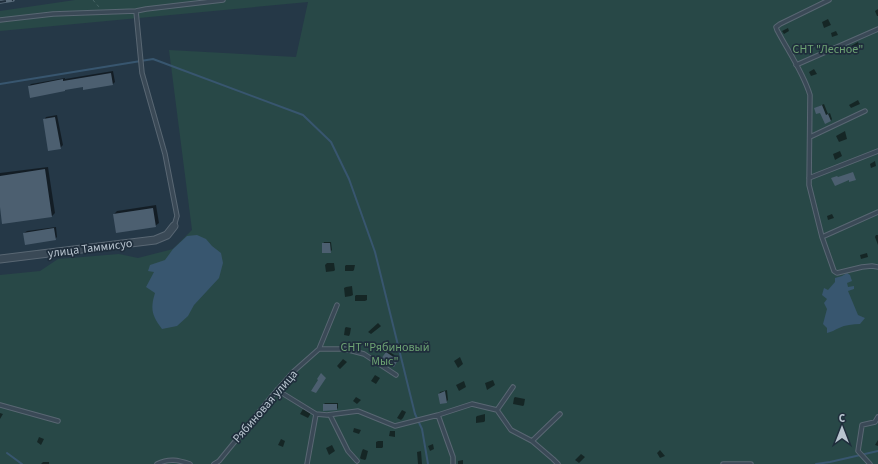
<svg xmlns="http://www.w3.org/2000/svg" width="878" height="464" font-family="'Source Sans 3',sans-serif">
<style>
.green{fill:#284847}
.water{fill:#38566f}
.shadow{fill:#0007}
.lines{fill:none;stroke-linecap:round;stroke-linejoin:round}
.stream{stroke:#38566f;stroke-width:2}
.building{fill:#4c5f70}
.service-casing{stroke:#596773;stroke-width:5.5}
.minor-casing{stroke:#596773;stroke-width:9}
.path{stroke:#486565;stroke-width:1;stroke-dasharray:3 3;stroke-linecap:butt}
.service{stroke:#3a4956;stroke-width:3.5}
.minor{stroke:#3a4956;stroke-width:7}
.rail-casing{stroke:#5c6e7d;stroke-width:3.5}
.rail{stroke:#1f2e3c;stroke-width:2;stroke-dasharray:6;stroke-linecap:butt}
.labels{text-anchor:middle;stroke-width:3.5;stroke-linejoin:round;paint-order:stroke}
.park-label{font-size:12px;fill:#6da273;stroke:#1f2e3c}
.street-label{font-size:12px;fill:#b8c4cf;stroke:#1f2e3c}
</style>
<rect width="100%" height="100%" fill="#253847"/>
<!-- green -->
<path class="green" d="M75,0H878V464H0V275L40,271L58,259L119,254L138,258L173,249L192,230L169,50L296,57L308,2L0,31V11Z"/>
<!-- water -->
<path class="water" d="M197,235L206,239L212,246L221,253L223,263L219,278L194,305L188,316L177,326L162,329C152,316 150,309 155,293L146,287L154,272L148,271L150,265L165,260L173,249L187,236Z
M847,273L850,275L852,281L847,283L848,287L854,286V289L848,291L858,315L865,318L860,324C853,324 845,325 839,328C834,330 832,332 827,333V328L823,324L827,309L824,303L827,299L822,295L824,288L828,290L835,282V278L842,276Z"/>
<!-- shadow -->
<path class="shadow" d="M878,9V16H877L875,11Z
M828,19L831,25L824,28L822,22Z
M788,28L789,31L784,34L782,31Z
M836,31L838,35L832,37L831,33Z
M858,42L861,49L854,53L851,46Z
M805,46L807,51L801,54L799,50Z
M814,69L817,74L811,76L809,72Z
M113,71L115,82L113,84L84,86H29L31,84L65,78V79Z
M858,100L860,104L851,108L849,105Z
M824,104L828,114L830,113L832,119L831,121L815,108Z
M57,115L63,145L60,148L44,120L46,117Z
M845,131L847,139L839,142L836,136Z
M840,151L842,156L835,160L833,154Z
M875,161L876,166L871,168L870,164Z
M48,167L55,213L52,216L0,200V173Z
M156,205L159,223L155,226L114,214L117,211Z
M832,214L834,218L828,220L827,216Z
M56,227L57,237L55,239L24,233L27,231Z
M876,235H878V245L875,237Z
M324,242H331L332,250L330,252L323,244Z
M867,253L868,257L861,259L860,255Z
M327,263H334L335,270L334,271L326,272L325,265Z
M346,265H355L354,270L353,271H345V266Z
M352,286L353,295L351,296L345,297L344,288L346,287Z
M356,295H367V300L365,301H355V296Z
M378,323L381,326L380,327L371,334L368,332Z
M346,327L351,328L350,334L349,336L344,335L345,328Z
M388,351L399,358L395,365L383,359Z
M460,357L463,364L458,368L454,361Z
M343,359L347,362L340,369L337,366Z
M375,375L380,378L376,384L371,381Z
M493,380L495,385L487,390L485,383Z
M464,381L466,387L459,391L456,385Z
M447,390L448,400L446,402L439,394L440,392Z
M356,397L361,400L357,404L353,401Z
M515,397L525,399L524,405L523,406L513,404L514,398Z
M325,403H338V408L337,409L324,410V404Z
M303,409L311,413L308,418L300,414Z
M402,410L406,412L403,418L401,420L397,418Z
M0,413L3,414L0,419Z
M485,414V421L484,422L476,423V417L477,416Z
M354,428L361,430L359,434L353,432Z
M390,431H395V437L389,436Z
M39,437L44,439L41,445L37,442Z
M281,439L285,441L283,447L278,445Z
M878,440V446L875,445Z
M378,441H383V447L382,448H376V442Z
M433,444L434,449L430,451L428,446Z
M332,445L335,451L329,455L326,448Z
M363,449L368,451L366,459L365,460L361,459L360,458L362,451Z
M660,450L665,456L660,458L657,453Z
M421,451L422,464H418L417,452Z
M581,454L585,457L579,463L575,460Z
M463,460V464H458V461Z
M43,462H49V464H41Z"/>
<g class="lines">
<!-- stream -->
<path class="stream" d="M0,84L153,59L303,115L331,142L349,179L375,252L415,414L422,429L428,464
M7,453L22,464
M816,464L830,462L878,451"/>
</g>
<!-- building -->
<path class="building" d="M111,73L113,85L83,90V87L65,90V91L30,98L28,86L63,79V81Z
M822,105L826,115L828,114L831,121L825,124L820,113L816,114L814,108Z
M55,117L61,149L48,151L43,119Z
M45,169L52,217L2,224L0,207V176Z
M853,172L856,180L849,182V180L835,186L831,178L837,176L838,177Z
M153,208L156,227L116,233L113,214Z
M54,228L56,240L25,245L23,233Z
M322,243H330L331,253H322Z
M386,352L398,360L394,367L381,359Z
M321,373L326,378L316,393L311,391L318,380L317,379Z
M445,391L447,403L440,404L438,394Z
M323,404H337V410L323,411Z"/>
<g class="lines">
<defs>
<path id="service" d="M829,0L780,24L776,27L777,30C788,51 803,72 810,95L809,185L822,237L834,271L837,273L862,267L872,266L878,267
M136,11L142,73L165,154L177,216L174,226
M0,20L53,14L136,11L146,9L223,0
M796,65L878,29
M810,137L865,111
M809,178L878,151
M822,237L878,212
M319,349H345L364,354L396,375
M277,390L316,414L327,415L358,411L395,426L438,415L472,404L497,410L511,430L532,441L553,459L558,464
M0,405L58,421
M497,410L513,387
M330,415L348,451L357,461
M438,415L453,457V464
M532,441L560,414
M157,464C169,458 178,460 190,464
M214,464L219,461L272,396L293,372L319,349L337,305
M307,464L316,414
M723,464H751
M870,464L858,451L862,425L875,422L878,417"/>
<path id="minor" d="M0,259L155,240L167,235L174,226"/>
</defs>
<!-- service casing -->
<use href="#service" class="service-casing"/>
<!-- minor casing -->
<use href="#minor" class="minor-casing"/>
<!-- path -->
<path class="path" d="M93,0L99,7"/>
<!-- service -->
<use href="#service" class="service"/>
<!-- minor -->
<use href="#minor" class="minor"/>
<defs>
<path id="rail" d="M0,2L13,0"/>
</defs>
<!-- rail casing -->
<use href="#rail" class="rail-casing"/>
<!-- rail -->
<use href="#rail" class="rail"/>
</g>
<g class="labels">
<!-- park labels -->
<g class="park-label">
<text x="828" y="53">СНТ "Лесное"</text>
<text x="385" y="351">СНТ "Рябиновый<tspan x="385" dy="14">Мыс"</tspan></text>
</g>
<!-- street labels -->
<g class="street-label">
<text transform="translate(90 248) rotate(-7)" y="4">улица Таммисуо</text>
<text transform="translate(265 406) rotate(-49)" y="4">Рябиновая улица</text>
</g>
</g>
<!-- north arrow -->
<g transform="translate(842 428)" stroke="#1f2e3c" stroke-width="3" paint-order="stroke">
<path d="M0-3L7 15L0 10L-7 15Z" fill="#b8c4cf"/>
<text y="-6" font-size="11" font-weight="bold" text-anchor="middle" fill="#b8c4cf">С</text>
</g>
</svg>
